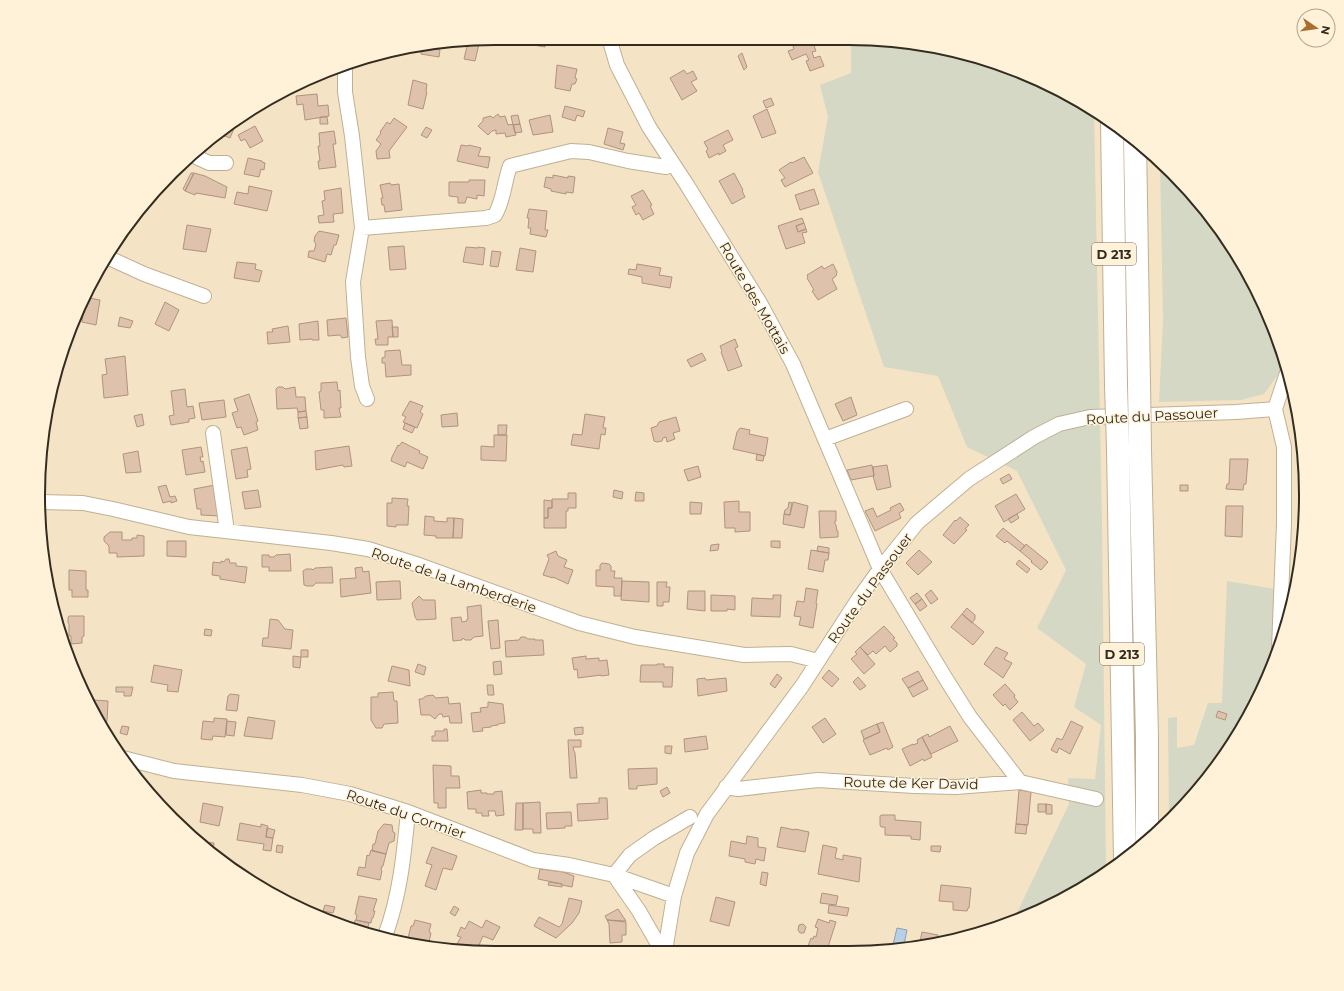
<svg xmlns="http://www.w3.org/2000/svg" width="1344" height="991" font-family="Montserrat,sans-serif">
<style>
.green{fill:#d5d8c4}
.water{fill:#b7d0e7;stroke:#8f9fac}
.building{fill:#dfc2ac;stroke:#af937f}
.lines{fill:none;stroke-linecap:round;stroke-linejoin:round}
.street-casing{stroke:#c0b093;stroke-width:16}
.highway-casing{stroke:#c0b093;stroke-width:24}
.street{stroke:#fff;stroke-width:14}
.highway{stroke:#fff;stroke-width:22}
.highway-bridge-casing{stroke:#c0b093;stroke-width:24;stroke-linecap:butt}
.highway-bridge{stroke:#fff;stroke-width:22}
.labels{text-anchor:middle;stroke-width:3;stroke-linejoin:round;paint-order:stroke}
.shield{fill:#fff2d9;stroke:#706858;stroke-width:1}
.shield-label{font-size:13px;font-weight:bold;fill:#332d21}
.street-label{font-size:14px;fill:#332d21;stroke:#fff2d9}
.rim{fill:none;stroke:#332d21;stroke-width:2}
</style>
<rect width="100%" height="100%" fill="#f4e4c5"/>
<!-- green -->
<path class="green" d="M851,39H878L967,54L1024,73L1094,110L1102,522L1106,871L1024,918L1013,921L1069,804L1068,778L1095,779L1101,725L1074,707L1086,664L1037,628L1066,570L1017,471L967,447L938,376L884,367L818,172L828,117L820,85L851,73Z
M1160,162L1211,217L1259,293L1288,372H1280L1264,394L1241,400L1159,402L1163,320Z
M1227,581L1293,592L1282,642L1245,724L1193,797L1169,819L1168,718L1177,717V748L1194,745L1208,703H1222Z"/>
<!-- water -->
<path class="water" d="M897,928L907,930L903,949H892Z"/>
<!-- building -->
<path class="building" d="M534,38H550L549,42H546L545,47L533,45Z
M786,39H816L817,42L813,43L816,51L812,52L814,58L820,56L824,66L810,71L806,61L809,60L806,54L792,60L788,51L794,49L792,44L789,45Z
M468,42L479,44L475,61L464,59Z
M436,46L435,49L440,50L439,57L421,54V48Z
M742,53L747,67L744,70L738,56Z
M557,65L577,69L575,78L577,79L575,84H572L570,91L555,88Z
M684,70L687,74L693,71L697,79L691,82L697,91L682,100L670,78Z
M413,80L427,84L426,91L427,92L423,109L408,105Z
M317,94L318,106L328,105L329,116L305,120L303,104L297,105L296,96Z
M771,98L774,105L766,108L763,101Z
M565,106L585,111L583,117L577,115L575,121L562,117Z
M767,109L776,133L762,138L753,116Z
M498,114L500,117L505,116L508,125L513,124L516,135L506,137L505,133L496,134V130L492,131L488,135L478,126L483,121V118L491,116L493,118Z
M518,115L520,124L513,125L511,116Z
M550,115L553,132L533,135L529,120Z
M320,117H327L328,124H320Z
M394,118L407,127L389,151L390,158L377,159L376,151L381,144L376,140L381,133L380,132L387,122L390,124Z
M233,122L236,124L230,138L220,134Z
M520,124L522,132L515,133L513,125Z
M255,126L263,141L250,148L245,139L241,141L238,135Z
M426,127L432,130L427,138L421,135Z
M608,128L623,132L620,143L625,144L623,150L604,144Z
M728,130L733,140L723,145L726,151L719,155V153L709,158L706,151L708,149L704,142Z
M334,131L336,144H333L336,167L319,169L318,161H320L318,146H320L319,133Z
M461,145L468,146L469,145L481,148L478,156L490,157L488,168L457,161Z
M804,157L813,173L785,187L781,180L785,178L779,170L791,162L792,163Z
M248,158L262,161V162L265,163L264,170L261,169L259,177L244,174Z
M191,173H194L185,191L183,189Z
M194,173L205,176L227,187L225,198L196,193L195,195L185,191Z
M734,173L743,190L742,191L745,197L732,204L719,181Z
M553,175L568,178V176L575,177L573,193L566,192V194L551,191V189L544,187L546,177L553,178Z
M469,180H485L484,196L477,195V199L467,197L465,203H458V197L449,196V182H469Z
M390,183L391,185L399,184L402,210L385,212L384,205H382L381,198H383L380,185Z
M249,186L272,191L267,211L234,204L237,192L248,194Z
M341,188L343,213L333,214L334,222L319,223L318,216L324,215L322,201L325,200L324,191Z
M814,189L819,204L800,210L795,195Z
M643,190L652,205L650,206L654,214L643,220L639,213L636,215L632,207L636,205L631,196Z
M529,209L547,211L545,230H548L546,237L530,234L531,228H528L529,218H527Z
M802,218L804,223L796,226L798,232L806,229L807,232L802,233L805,243L786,249L778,226Z
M804,223L806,229L798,232L796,226Z
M187,225L211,229L206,252L183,249Z
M319,231L339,235L336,245H334L331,255L327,254L325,262L308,257L309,251H314L316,244L314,241L315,236Z
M404,246L406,269L390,270L388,247Z
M466,247L478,248V247L485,248L483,265L463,262Z
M520,248L536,251L533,272L516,270Z
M492,251L501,252L498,267L490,266Z
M237,262L256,264L255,269L262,271L259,282L234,278Z
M637,264L661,268L659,275L672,277L670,288L642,283V277L628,274L629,269L636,270Z
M833,264L837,272L836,276L832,279L837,289L818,300L812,291L814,290L807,278L808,277L807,275L822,266L824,269Z
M84,297L100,300L96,325L82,322L84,306H81Z
M165,302L179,310L169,331L155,324Z
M120,317L133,321L130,328L118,326Z
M346,318L348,337L342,338L340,335L328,336L327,320Z
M392,320L393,337H388V345H376L375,339H378L376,321Z
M318,321L319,340H312V339L300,340L299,324Z
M288,326L290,342L268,344L267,332H273L272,329Z
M392,327H398V337H393Z
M735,339L738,347L735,348L742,366L728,371L721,352L722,351L720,346Z
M400,350L402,365H411V375L386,377L385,363H382V358L385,357V351Z
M702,353L706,360L691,367L687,360Z
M125,356L128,395L104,398L102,375L107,374L105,359Z
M337,382L338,391L340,390L341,408H339L341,417L324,418V410H321L319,392L321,391V383Z
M278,387H283L285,389L295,387L296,397H305L306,411L298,412L297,408L277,409L276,389Z
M185,389L187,407L193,406L195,418L189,419V422L171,425L169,416L174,415L171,391Z
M249,394L258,421L256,422L258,430L244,435L241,427L237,428L232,413L238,411L234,399Z
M851,397L857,415L843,421L835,404Z
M224,400L226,417L202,420L199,403Z
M410,401L423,406L420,412L423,414L417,428L403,422L406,417L402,415Z
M306,411L307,417L298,418V412Z
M457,413L458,426L442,427L441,415Z
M142,414L144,425L137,427L134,416Z
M585,414L605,417L603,428H606L605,435L601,434L599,449L571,445L573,434L582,435Z
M307,417L308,428L300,429L298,418Z
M676,417L680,431L673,433L675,439L667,442L666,437L663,438L662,441L657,442L654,441L651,428L657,426L659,422Z
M405,423L415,427L412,433L403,429Z
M498,425H507L506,435H498Z
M740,428L750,430L749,434L768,438L765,456L733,449L737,432Z
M494,435H507L506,461L481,460V446L494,447Z
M402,442L420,451L419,453L428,457L423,469L407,462L405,467L391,461L392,457L398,445L399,446Z
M349,446L352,466L344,467L343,465L316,470L315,451Z
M201,447L203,457H200L201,462L203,461L205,472L186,475L182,450Z
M247,447L251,469L247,470L248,477L236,479L231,450Z
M138,451L141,472L126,473L123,454Z
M757,454L764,456L763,461L756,460Z
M1230,459H1248L1246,484H1244L1243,490L1226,489L1227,484H1229Z
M872,465L874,476H873L851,480L847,470Z
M887,465L891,487L877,490L873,476H874L873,467Z
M698,466L701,477L688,481L684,470Z
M1009,474L1012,479L1003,484L1000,479Z
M166,485L170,497L175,496L177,501L171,503V501L163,503L158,487Z
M215,485L221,516L201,515V509H197L194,489Z
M1180,485H1188V491H1180Z
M258,490L261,507L245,509L242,492Z
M614,490L623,492L622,499L613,497Z
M636,492L644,493V501H635Z
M568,493H576V508H568V511H566V528H544V518H548V508H552V499H568Z
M1016,494L1025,509L1004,522L995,506Z
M392,498L408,499L407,506H409L408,525H396V527L387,526V503H392Z
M544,500L552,501V508H548V518H544Z
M739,501V512H750V531L735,532V528H725L724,502Z
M690,502L702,503L701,514H690Z
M789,502L792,503L790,515L784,514L785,510L788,508Z
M793,502L808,506L804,528L783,524L784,514L790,515Z
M900,503L904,510L899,513L901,518L875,531L865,511L873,508L877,517L891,510L890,508Z
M1226,506H1243L1242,537L1225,536Z
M819,511H836V521H835V524L836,525L837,531H838V537L820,538Z
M1017,514L1019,518L1011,523L1008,519Z
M425,516L434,517V521L447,522V518H454L453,538H436V536L424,535Z
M960,517L969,525L965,529L967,530L954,544L943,535L955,520L956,521Z
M454,518L463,519L462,538H453Z
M1003,528L1025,546L1020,551L1007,541L1005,543L996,536Z
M110,532H122V540H132V538H137V535L144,536V556L117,557V553H109V546L104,541V537Z
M167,541H186V557L167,556Z
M771,541H780V548L771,547Z
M719,544L718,550L710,551L711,545Z
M1026,544L1048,562L1041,570L1031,562L1032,561L1020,551Z
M818,546L829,548V553L817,551Z
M811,550L829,553L828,560H825L823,572L808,569Z
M919,550L932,562L918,575L906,563Z
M556,551L558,556L567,560L564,567L573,570L568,584L553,577V578L543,575L549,559L547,555Z
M290,554L291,571H269V567H262V555H269V557H274L276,555Z
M226,559H229L230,563H236V566L247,567L245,583L220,579V576L212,575L213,562L221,563V561L224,562Z
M1019,560L1030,569L1027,573L1016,564Z
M602,563L609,564L611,566V571H615L614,578H622L621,596H614V587L596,586V570H600V565Z
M332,567L333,583H316L313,586H307L304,585L303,571L306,569H312L313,570L315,568Z
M362,567L363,572L369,571L371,593L341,597L340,579L356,578L355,568Z
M69,570L86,571V590H88V597H72V590H69Z
M394,581H400L401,599L377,600L376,582Z
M622,581L649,582V602L621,600Z
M657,582H667L666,587H670L669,602H663V606H657Z
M806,588L818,590L816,603L817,604L813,628L799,625L801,617L794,616L797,601L804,602Z
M931,590L938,599L931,604L925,595Z
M688,591H705V611L687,609Z
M917,593L922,599L915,604L910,598Z
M711,595L735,596V610L727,609V611H711Z
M773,595H781L780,617L751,616L752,598L773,599Z
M419,596L423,600H435L436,619L417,620L415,617L412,603Z
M922,599L927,606L920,611L915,604Z
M481,605L483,636L474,637L471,640H465L463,638L462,640L453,641L451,618L461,617L462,622L467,621V619H468L467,607Z
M967,608L975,615V619L972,623L962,614Z
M962,614L984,632L973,645L951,627Z
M69,616H84V636L82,637V643L71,644V636H69V624L68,623V618Z
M270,619L278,620L285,629L293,630L291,649L262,646L263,638H268Z
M498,620L500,648L491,649L488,621Z
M884,626L895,638L893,639L897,643V646L890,652L885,646L876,654L873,651L868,655L860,647Z
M205,629L212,630L211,636L204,635Z
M521,637H525L528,639H535V640H543L544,655L506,657L505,641L519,640Z
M860,647L875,664L864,674L851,659L857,654L855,652Z
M996,647L1008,653L1004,659L1012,663L1003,678L984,664Z
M301,650H308V657H301Z
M293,656L301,657L300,668L293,667Z
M586,656V659L599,658V661L607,660L609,675L601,676V675L578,678L577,669L574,670L572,658Z
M501,661L502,674L494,675L493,662Z
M418,664L426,667L424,675L415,672Z
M657,664H664V667H673L672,687H663V682H640L641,665H657Z
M154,665L182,670L178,692L167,691L168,685L151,682Z
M392,666L409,670L410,686L388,681Z
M829,670L839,679L832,687L822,678Z
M918,671L923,680L908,688L902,679Z
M777,674L782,678L775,688L770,684Z
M858,677L866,686L860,690L853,682Z
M705,678L706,680L726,678L727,691L698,696L697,679Z
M923,680L928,689L913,697L908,688Z
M1005,684L1015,695L1014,697L1018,702L1010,710L1005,704L1003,706L993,695Z
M487,685H493L494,695H488Z
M116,687H133L131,696H124V692H116Z
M393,692L394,701H397L398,723L384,724L382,728H376L371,720V697H378V693Z
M230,694L239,695L237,711L226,710L228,696Z
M433,695L436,698L448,697L449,704L460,703L462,723H450L449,716L443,717L442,714H439L435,719L430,715H421L419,699H422L426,696Z
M94,700L108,701L107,721L104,724L91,703H94Z
M488,702L503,704L505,723L498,724V725L491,726V727L482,728L483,731L473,732L471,713L481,712L480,708L488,707Z
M1218,711L1227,714L1225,720L1216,717Z
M1022,712L1034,726L1038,723L1044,730L1030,741L1013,720Z
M248,717L275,721L272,739L244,736Z
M214,718L227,719L225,737L213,736L212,740L201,739L203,721L214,722Z
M825,718L836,734L823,743L812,727Z
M227,721L236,722L234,736L226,735Z
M1071,721L1083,727L1070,754L1059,748L1057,753L1051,750L1057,738L1062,740Z
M883,722L893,747L888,750L887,748L870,755L863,740L880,732L877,724Z
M877,724L880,732L864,739L861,731Z
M122,726L129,727L127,735L120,733Z
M950,726L958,741L931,754L922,737L928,734L929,737Z
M583,727V734L575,735L574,728Z
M444,729H447L448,741H432V736H435V731H444Z
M706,736L708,749L685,752L684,739Z
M922,737L932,757L924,761L923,759L910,766L902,749L913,744V745L918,743L917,740Z
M568,740H581V747H573L574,751L575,753L577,778H570Z
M665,746H672L671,754L665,753Z
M433,765L451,766V776H459L460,788H446V808H438V803H434Z
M657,768V784L637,786V789H629L628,769Z
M667,787L670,793L663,797L660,791Z
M481,790V793H487V794H494V792L502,791L504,815L496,816L495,811H488L489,816H482V813H476V809H468L467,792Z
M1019,790L1031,792L1028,825L1016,824Z
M599,798H607L608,819L578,821L577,804L599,803Z
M540,802L541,833H533V829H523V803Z
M203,803L223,807L219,826L200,822Z
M516,803H523V830H515Z
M1038,804H1046V812H1038Z
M1046,804L1052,805V814H1046Z
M571,812L572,826H565V828L547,829L546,813Z
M882,815H895V820L921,822L920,840L911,839V836L885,835V827H881L880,825V816Z
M240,823L261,827V824L268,826L266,837L273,838L271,851L263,850L264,844L237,840Z
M384,824L392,825L393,832L395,833L394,841L389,843L386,854L372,851L373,844H375L378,831Z
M1016,824L1027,825L1026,834L1015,833Z
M781,827L795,830V829L809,832L805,852L777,847Z
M267,828L275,830L273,838L266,837Z
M747,836L758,838V847L766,848L764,861L756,859L755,864L745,862V859L729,856L731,841L746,844Z
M205,842L214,843L213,853L209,849L204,847Z
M277,845L283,846L282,853L276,852Z
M823,845L837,848L835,858L843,860V855L861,858L859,882L818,874Z
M931,846H941L940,852L931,851Z
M432,847L457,856L452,870L443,868L436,890L425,886L432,865L426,863Z
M371,850L386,854L383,866H382L381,870L382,871L380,880L357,875L359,867L365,868L367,855L369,856Z
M540,869L563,872L574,876L572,887L562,885V884L538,879Z
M762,872L768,873L766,886L760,884Z
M549,882L562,884V887L548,885Z
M941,885L971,888L969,908H968L967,911L953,910V902L939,901Z
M822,893L838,896L836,905L820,903Z
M359,896L377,899L373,911H375L373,918H372L371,923L356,920L357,915L355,914Z
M716,897L735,902L729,926L710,921Z
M569,898L582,901L579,913L572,923L556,938L534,926L539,917L559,927L562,924Z
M325,905L335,907L333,913L323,911Z
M829,905L849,908L847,916L828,913Z
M454,906L459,909L455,916L450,913Z
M618,909L626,921L607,920L605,916Z
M818,919L829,923L830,920L836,922L827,950H818L808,946L811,938L813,939L814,936L816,937L818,928L815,927Z
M355,920L369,923L367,932L349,929L354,926Z
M415,920L431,924L429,932L431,933L429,942H426V944L409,941L410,938H408L411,926H413Z
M486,920L500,927L493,940L483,936L476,952H465L467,949L457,944L461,937L457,936L461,927L465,929L469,921L482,928Z
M607,920L626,922V935H622V942L610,943L609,924Z
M803,924L806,927L804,933H800L798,930L799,925Z
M922,932L938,935L937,941L919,946Z"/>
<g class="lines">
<defs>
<path id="street" d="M609,38L617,65L649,127L687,185L760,303L793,364L880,569L946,679L970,717L1020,782
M345,64V92L352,136L362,228L353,282L358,357L362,386L367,399
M194,156L209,163H226
M362,228L486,218L495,215C504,200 504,182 510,166L571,151L589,152L628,161L666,167L673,164
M109,258L144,274L204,296
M1275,409L1284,447V523L1279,648
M1275,409L1288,370
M213,433L227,531
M825,439L906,409
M40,502L83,503L113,509L189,527L331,543L368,549L419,565L579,623L635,637L744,655L791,654L818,661
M123,758L174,771L302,785L350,794L408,812L533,860L569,865L614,875L674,896
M726,787L738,789L818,780L914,786L956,787L1020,782L1096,799
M385,936C400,896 404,854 408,812
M662,951L639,911L614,875L630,855L654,838L690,817
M665,951L674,896L687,853L707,814L802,686L857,601L880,569L917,523L969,479L1034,437L1059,424L1090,417L1236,412L1275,409"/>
<path id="highway" d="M1112,122L1116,385
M1135,140L1139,383
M1118,449L1125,860
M1140,450L1147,736V839"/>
</defs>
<!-- street casing -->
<use href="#street" class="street-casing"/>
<!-- highway casing -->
<use href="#highway" class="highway-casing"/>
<!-- street -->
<use href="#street" class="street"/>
<!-- highway -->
<use href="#highway" class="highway"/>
<defs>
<path id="highway-bridge" d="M1139,383L1140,450
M1116,385L1118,449"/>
</defs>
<!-- highway-bridge casing -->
<use href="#highway-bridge" class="highway-bridge-casing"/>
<!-- highway-bridge -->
<use href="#highway-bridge" class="highway-bridge"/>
</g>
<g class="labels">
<!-- shield labels -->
<g class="shield">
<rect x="1092" y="243" width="44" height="22" rx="3"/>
<rect x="1100" y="643" width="44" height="22" rx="3"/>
</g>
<g class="shield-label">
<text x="1114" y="259">D 213</text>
<text x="1122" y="659">D 213</text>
</g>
<!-- street labels -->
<g class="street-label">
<text transform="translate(755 298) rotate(60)" y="5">Route des Mottais</text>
<text transform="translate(1152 416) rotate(-3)" y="5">Route du Passouer</text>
<text transform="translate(454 580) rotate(19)" y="5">Route de la Lamberderie</text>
<text transform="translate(870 588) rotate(-54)" y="5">Route du Passouer</text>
<text transform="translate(911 783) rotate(1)" y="5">Route de Ker David</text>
<text transform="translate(406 814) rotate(19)" y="5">Route du Cormier</text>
</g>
</g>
<!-- crop -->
<path d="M0 0H1344V991H0ZM495 45H849A450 450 0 0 1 1299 495V496A450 450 0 0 1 849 946H495A450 450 0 0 1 45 496V495A450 450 0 0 1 495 45Z" fill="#fff2d9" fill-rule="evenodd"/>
<path class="rim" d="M495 45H849A450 450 0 0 1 1299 495V496A450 450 0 0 1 849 946H495A450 450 0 0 1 45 496V495A450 450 0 0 1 495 45Z"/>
<!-- north arrow -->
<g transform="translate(1316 28) rotate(103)"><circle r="19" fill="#fff2d9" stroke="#ada38f"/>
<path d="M0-3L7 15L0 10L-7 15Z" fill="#a86e2d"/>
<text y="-6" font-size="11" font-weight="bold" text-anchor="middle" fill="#332d21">N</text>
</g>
</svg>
